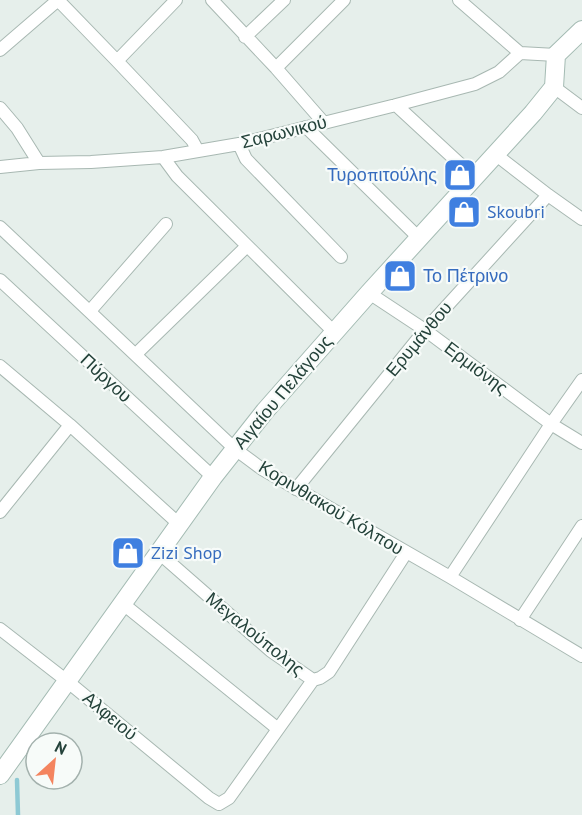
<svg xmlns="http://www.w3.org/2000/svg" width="582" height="815" font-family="'PT Sans',sans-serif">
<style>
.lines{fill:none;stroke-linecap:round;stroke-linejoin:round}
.stream{stroke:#8ec9d4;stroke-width:4.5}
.minor-casing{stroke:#a8b8b2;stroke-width:14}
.secondary-casing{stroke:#a4bbb3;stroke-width:20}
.minor{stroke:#fff;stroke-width:12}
.secondary{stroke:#fff;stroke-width:18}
.labels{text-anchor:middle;stroke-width:4.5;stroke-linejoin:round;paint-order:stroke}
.street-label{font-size:18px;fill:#24423a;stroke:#f7fbf9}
.shop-label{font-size:18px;fill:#366cbe;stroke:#f7fbf9;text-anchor:start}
</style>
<rect width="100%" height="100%" fill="#e6efeb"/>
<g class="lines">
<!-- stream -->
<path class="stream" d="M17,780L18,815"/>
<defs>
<path id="minor" d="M58,0L117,61L192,140L198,151
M212,0L276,68L324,123
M459,0L520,53
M245,37L284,0
M0,50L58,0
M117,61L176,0
M276,68L344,0
M554,87L582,108
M396,105L474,177
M0,108L17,128L39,163
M306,127L419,238
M239,144L246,159L341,257
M495,154L548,195L582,219
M163,157L177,176L334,332
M0,167L39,163L91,162L163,157L239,144L396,105L475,84L499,72L520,53L556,55
M0,227L235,449L262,469L450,577L582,656
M0,280L213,477
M369,293L425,330L551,424L582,443
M90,311L166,224
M136,354L247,246
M0,366L70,425L179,524
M296,489L425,330L548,195
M0,512L70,425
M159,553L271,651L313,680
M450,577L551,424L582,380
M122,603L278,729
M520,620L582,526
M0,629L67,681L209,798L219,804L229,798L313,680
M313,680L320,678L329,672L406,553"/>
<path id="secondary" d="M0,775L213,477L265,411L369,293L533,113L554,87L556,55L582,30"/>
</defs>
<!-- minor casing -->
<use href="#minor" class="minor-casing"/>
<!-- secondary casing -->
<use href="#secondary" class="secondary-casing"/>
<!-- minor -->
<use href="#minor" class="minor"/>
<!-- secondary -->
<use href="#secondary" class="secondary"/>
</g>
<!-- icons -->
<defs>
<symbol id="shop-square" viewBox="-11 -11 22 22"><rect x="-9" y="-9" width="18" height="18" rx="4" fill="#3f7fe0" stroke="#f7fbf9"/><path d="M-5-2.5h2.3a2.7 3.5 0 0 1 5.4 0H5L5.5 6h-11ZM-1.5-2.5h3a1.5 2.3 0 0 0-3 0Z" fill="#fff"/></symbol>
</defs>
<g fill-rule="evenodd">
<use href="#shop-square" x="441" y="156" width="38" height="38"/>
<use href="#shop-square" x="445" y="193" width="38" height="38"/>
<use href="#shop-square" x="381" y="257" width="38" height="38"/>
<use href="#shop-square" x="109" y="534" width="38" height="38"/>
</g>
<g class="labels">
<!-- street labels -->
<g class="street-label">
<text transform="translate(284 132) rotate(-14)" y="6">Σαρωνικού</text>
<text transform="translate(419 339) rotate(-50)" y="6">Ερυμάνθου</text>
<text transform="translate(476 368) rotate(37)" y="6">Ερμιόνης</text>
<text transform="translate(106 378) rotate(43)" y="6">Πύργου</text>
<text transform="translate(283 392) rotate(-50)" y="6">Αιγαίου Πελάγους</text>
<text transform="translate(331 508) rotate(31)" y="6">Κορινθιακού Κόλπου</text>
<text transform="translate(255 634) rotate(39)" y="6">Μεγαλούπολης</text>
<text transform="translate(110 716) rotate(40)" y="6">Αλφειού</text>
</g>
<!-- shop labels -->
<g class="shop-label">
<text x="437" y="181" text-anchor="end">Τυροπιτούλης</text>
<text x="487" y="218">Skoubri</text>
<text x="423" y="282">Το Πέτρινο</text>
<text x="151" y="559">Zizi Shop</text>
</g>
</g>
<!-- north arrow -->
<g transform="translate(54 761) rotate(27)"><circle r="28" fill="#f7fbf9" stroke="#a3b1ad" stroke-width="1.5"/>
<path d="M0-4.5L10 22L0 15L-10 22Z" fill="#f4845f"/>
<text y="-9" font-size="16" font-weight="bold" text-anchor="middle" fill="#24423a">N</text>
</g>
</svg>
